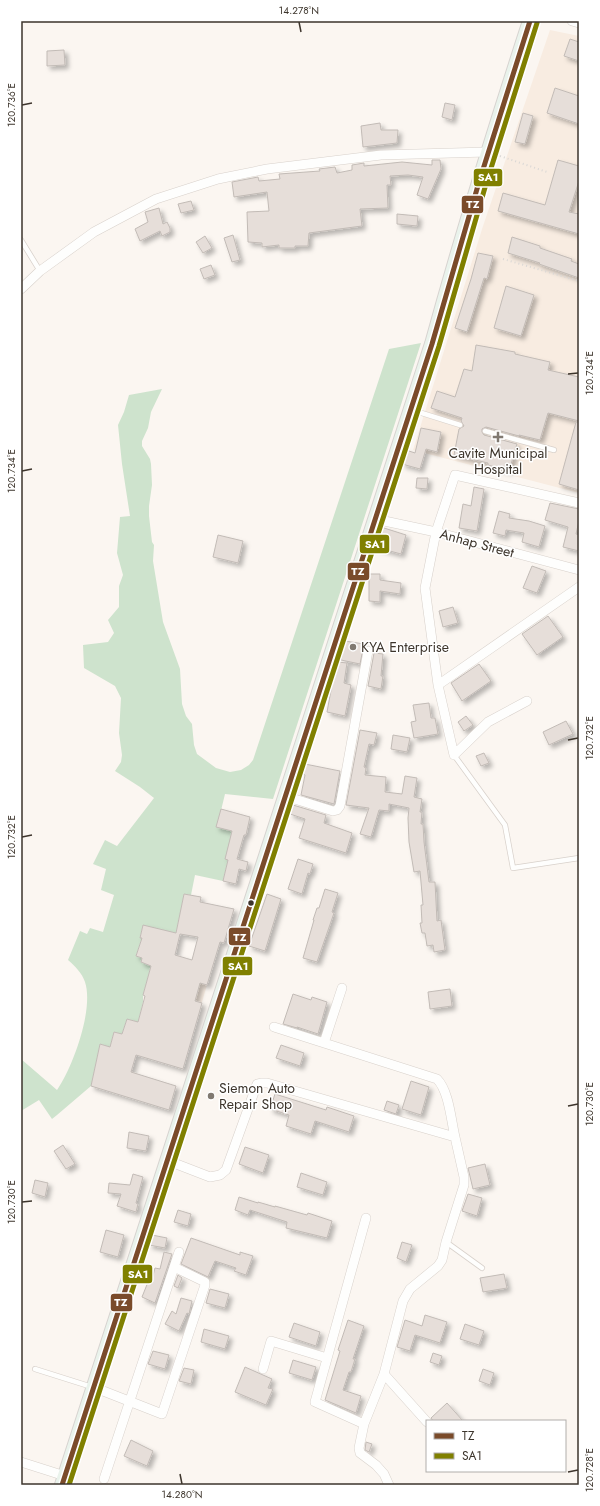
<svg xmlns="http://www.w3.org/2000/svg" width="600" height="1506" font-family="Jost,sans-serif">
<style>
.built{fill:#f8ece1}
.green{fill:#cee3cd}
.building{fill:#e6ded9;stroke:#c2bbb6;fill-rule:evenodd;filter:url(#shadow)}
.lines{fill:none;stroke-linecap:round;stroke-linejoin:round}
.lane-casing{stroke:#d8d1cb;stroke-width:6}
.street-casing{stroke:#d8d1cb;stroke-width:10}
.primary-casing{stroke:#d7d3d0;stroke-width:16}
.path{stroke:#d9d7d5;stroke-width:2;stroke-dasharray:1 3;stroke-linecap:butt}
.lane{stroke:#fefefd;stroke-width:4.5}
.street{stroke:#fefefd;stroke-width:9}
.primary{stroke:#eaf3ec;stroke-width:14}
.bus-1-casing{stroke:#fff;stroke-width:8}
.bus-2-casing{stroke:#fff;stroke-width:8}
.bus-1{stroke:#7a4b2a;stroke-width:5}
.bus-2{stroke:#808000;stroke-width:5}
.ticks{fill:none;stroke:#3d352c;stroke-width:1.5}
.poi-dot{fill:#807971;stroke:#fff;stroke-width:1.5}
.bus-dot{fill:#3d352c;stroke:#fff;stroke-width:1.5}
.labels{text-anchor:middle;stroke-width:3;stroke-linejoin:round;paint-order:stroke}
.poi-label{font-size:14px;fill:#3d352c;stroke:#fff;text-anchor:start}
.street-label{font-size:14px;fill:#3d352c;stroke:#fff}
.line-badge{stroke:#fff;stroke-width:1.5}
.badge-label{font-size:11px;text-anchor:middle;font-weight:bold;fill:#fff}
.neatline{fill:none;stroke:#3d352c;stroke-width:1.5}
.ticks-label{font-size:10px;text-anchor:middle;fill:#3d352c}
</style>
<defs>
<filter id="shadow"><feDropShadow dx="3.5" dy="3.5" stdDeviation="2" flood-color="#0004"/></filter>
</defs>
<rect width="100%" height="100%" fill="#fbf6f1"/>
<!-- built -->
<path class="built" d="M550,30L579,36V493L413,450L483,226Z
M181,977L207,985L200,1009L174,1001Z"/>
<!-- green -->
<path class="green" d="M421,343L273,799L225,794L217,827L233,831L225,859L228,860L223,881L195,875L191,895L184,894L176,933L143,926L140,937L142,938L136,956L142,958L141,962L151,966L143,995V1002L138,1022L127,1019L122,1034L114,1032L110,1047L100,1044L91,1086L57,1115L52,1119L39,1100L21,1111V1059L57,1090C73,1067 94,1009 85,982C82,973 75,966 68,960L80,931L87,934L90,928L103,932L114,895L101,890L106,869L93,864L105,840L117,846L154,798L140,787L115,771L121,762L122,755L119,733L121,698L115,686L84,668L83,645L108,642L114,633L108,620L119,607V586L123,575L117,553L120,517L130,516L122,464L118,425L124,412L129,395L162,389L151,412L148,428L142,441V446L150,459L151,464L152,485L149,506V516L152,542L154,545L153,561L163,622L180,669L182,704L186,716L192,724L194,745L197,754L216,768L230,772L241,770L249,765L253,760L389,349Z"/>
<!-- building -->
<path class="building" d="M570,39L579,42V61L564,56Z
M64,50L65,65L47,66V51Z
M555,88L579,96V124L547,113Z
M445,103L455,105L452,120L442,117Z
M523,113L533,116L525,144L515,142Z
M380,123L381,130H398L397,143L363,147L361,126Z
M432,160H440L441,169L428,199L417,195L423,177L408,175L390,176L391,185H387L388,208L360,209L362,226L309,233L308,246H295V248H279V245L262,247V243L248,242L247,212L269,211L267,192L234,197L232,182L258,177L259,181L280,179L279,174L320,171L319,169L335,167L337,173L352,170V165L364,163V166L402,162L432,165Z
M558,160L579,166V181L569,212L579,214V234L498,211L503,193L545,205Z
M191,201L194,210L181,213L178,204Z
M159,208L163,224L167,222L170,228V232L162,236L160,231L140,241L135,229L148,222L145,212Z
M397,214L418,216L417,226L397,224Z
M233,235L240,260L232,262L224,238Z
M205,236L212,248L203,253L196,242Z
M512,237L540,246V248L572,259L571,261L579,264V278L539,264L540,263L508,253Z
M478,253L493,256L487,279L484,278L467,332L455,328L471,279Z
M211,265L215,275L204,279L200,269Z
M506,286L534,295L521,336L494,328Z
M476,345L515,352V354L550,362L548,370L579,377V421L548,413L540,440L519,435V436L486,427L482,429V432L484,435L517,444L509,471L488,465V463L454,455L459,429L464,426L461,421L462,418L431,408L437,391L455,397L464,369L472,371Z
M576,422H579V490L559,484Z
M421,428L441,432L437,452L426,449L420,469L402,464L406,450L415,453Z
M417,478H428L427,489L416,488Z
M474,487L484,489L477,531L459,528L463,504L471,506Z
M550,503L579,509V521L576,534L579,535V551L563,547L568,527L545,520Z
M499,511L510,514L509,518L529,521L545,526L539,547L522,542L524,533L506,530L505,536L493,533Z
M381,527L406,535L401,554L375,547Z
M218,535L243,541L238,563L213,557Z
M532,566L546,571L537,593L523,588Z
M369,574H380V580L401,583L400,594L380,591V602L369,601Z
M453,607L458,623L443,627L439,611Z
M548,616L563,637L537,655L522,634Z
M345,641L364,644L360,664L341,660Z
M374,653L383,654L381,676H383L381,689L368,686Z
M338,662L347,663L344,683L351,685L345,716L327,712L334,674Z
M479,664L491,681L462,701L451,683Z
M429,703L431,718H435L438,734L414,738L411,722L416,721L413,705Z
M466,716L473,725L464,731L458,722Z
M566,721L573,734L549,745L543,732Z
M360,730L377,733L374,745L369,744L364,767L366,768L365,775L386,777L385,792L402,794L405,776L417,778L414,797L422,799L420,812H422L421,824H423L424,842L429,882H435L437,921L441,920L445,950L434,952L433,945L427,946L425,933H422L420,923H422L421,905H423L420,871L414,872L409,842L408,818L409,808L389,804V811L379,810L371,837L360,834L369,808L346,805Z
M393,735L410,738L407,752L391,749Z
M484,753L489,763L481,766L476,756Z
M305,764L340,771L334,804L301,795L305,775L303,774Z
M293,805L326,815L324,823L352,833L346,853L299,838L305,819L290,814Z
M221,809L250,817L246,835H244L237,859L248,862L246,871L239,869L236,884L223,881L228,860L225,859L232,831L216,827Z
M298,859L313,864L310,874L308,873L302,894L288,889Z
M325,889L338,893L332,912L334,913L317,962L303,958L314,920H313L317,908H319Z
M184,894L201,897L200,902L234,909L224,943L220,942L207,985L200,983L195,1001L202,1003L183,1069L136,1055L131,1072L176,1086L169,1110L91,1086L100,1044L110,1047L114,1032L122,1034L127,1019L138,1022L145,996L143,995L151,966L141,962L142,958L136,956L142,938H140L143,925L176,933ZM180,934L198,937L192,960L175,955Z
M267,894L281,899L265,951L249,946Z
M450,989L452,1006L430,1009L428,992Z
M293,994L311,1000L312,997L327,1002L318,1034L297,1027V1028L283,1024Z
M281,1045L304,1053L300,1066L276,1058Z
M411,1081L429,1087L421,1115L402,1109Z
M275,1094L326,1110L327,1107L354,1116L349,1132L315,1121L311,1134L286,1126L289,1115L270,1109Z
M387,1101L399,1105L396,1114L384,1110Z
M129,1132L149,1136L146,1151L127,1148Z
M63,1145L75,1164L66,1169L54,1151Z
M245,1147L269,1155L263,1173L239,1164Z
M485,1164L490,1185L473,1189L468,1168Z
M301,1173L327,1182L323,1195L297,1187Z
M133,1174L143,1177L136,1203L138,1204L136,1212L117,1206L121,1194L108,1193L109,1183L130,1185Z
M35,1180L48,1183L45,1197L32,1193Z
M468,1194L482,1198L477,1216L462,1211Z
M239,1197L258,1203V1202L275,1207V1206L307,1215L308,1213L332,1221L327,1238L286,1228L287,1222L250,1210L248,1215L235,1210Z
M178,1210L191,1214L188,1226L174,1222Z
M106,1230L124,1235L118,1257L100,1252Z
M152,1235L167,1238L165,1248L149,1245Z
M191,1238L240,1255V1252L253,1256L246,1275L234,1271L236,1268L215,1261L208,1277L181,1264Z
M402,1242L412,1245L406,1262L397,1258Z
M164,1252L172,1254L155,1303L142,1297L148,1282L151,1283L155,1268L160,1269Z
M504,1274L507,1288L483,1292L480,1278Z
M178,1275L182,1278L178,1288L174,1286Z
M210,1289L229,1294L225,1308L206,1303Z
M181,1298L192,1301L189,1314L187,1313L179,1331L165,1324L172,1311L176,1314Z
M425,1315L447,1322L440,1343L415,1335L410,1351L397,1347L405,1320L422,1326Z
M348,1320L364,1326L353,1359H355L351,1372H349L343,1390L361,1396L356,1413L325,1400L340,1351L338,1350Z
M294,1323L320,1332L316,1346L289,1337Z
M465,1324L484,1331L479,1345L460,1339Z
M204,1329L229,1336L225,1349L201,1342Z
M153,1351L169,1355L165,1369L148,1364Z
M433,1353L442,1356L439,1365L430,1362Z
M293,1360L316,1367L312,1380L289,1373Z
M245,1367L272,1379L268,1388L273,1389L266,1405L235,1392Z
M184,1368L194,1370L191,1384L179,1381Z
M483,1369L494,1373L490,1385L479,1381Z
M447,1403L463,1421H433L431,1418Z
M131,1440L153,1451L147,1466L124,1456Z
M366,1442L372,1444L369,1452L365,1450Z"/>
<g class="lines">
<defs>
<path id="lane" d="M21,240L40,271
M412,410L460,425
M485,431L554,450
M454,755L505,825L513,868L579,858
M446,1242L482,1268
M35,1369L92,1387"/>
<path id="street" d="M572,21L579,23
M21,289L40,271L94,232L156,199L218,179L267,169L381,155L487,152
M375,519L436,532L579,570
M438,685L579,587
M527,701L488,722L454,755L438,685L425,588L436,532L455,475L579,503
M285,796L333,811L337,810L340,806L368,651
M274,1027L437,1079C449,1091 451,1120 455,1137
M324,1043L342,988
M166,1160L210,1177L220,1175L226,1170L257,1084L261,1083H267L455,1137L464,1177V1185L446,1242L442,1260L438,1266L410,1289L403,1301L384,1374L364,1424L315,1402L366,1218
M263,1369L271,1341L327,1358
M384,1374L427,1422
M93,1387L162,1414L205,1285V1282L174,1267
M364,1424L359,1448L360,1453L376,1465L384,1474L389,1485
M21,1462L65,1476
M104,1479L179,1252"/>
<path id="primary" d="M62,1485L432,344C462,235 495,128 530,21"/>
</defs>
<!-- lane casing -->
<use href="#lane" class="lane-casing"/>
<!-- street casing -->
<use href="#street" class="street-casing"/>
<!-- primary casing -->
<use href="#primary" class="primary-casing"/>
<!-- path -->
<path class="path" d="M500,156L547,172
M503,259L579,281"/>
<!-- lane -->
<use href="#lane" class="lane"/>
<!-- street -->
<use href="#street" class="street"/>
<!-- primary -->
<use href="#primary" class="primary"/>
<defs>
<path id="bus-1" d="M62,1485L432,344L479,182L530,21"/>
<path id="bus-2" d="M69,1485L439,346L486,184L537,23"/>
</defs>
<!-- bus-1 casing -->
<use href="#bus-1" class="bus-1-casing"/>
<!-- bus-2 casing -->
<use href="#bus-2" class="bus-2-casing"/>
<!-- bus-1 -->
<use href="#bus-1" class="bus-1"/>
<!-- bus-2 -->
<use href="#bus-2" class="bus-2"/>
</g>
<!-- ticks -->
<path class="ticks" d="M299,22L301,32M22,105L32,103M568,374L578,373M22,471L32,469M568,740L578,738M22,837L32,835M568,1106L578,1104M22,1202L32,1201M568,1472L578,1470M180,1474L182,1484"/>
<!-- markers -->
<g class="poi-dot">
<path d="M496 431h4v4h4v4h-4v4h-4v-4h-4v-4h4z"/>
<circle cx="353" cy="647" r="4"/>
<circle cx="211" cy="1096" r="4"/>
</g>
<circle class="bus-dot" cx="251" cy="903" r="3.5"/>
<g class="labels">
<!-- poi labels -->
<g class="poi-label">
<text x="498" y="458" text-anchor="middle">Cavite Municipal<tspan x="498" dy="16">Hospital</tspan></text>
<text x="361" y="652">KYA Enterprise</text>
<text x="219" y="1093">Siemon Auto<tspan x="219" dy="16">Repair Shop</tspan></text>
</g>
<!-- street labels -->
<g class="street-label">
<text transform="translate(477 543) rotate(15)" y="5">Anhap Street</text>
</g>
</g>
<g class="line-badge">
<rect x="473" y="168" width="30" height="19" rx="4" fill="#808000"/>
<rect x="461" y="195" width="23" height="19" rx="4" fill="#7a4b2a"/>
<rect x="359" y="534" width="31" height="20" rx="4" fill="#808000"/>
<rect x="347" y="562" width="23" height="19" rx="4" fill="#7a4b2a"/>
<rect x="228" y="927" width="23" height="19" rx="4" fill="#7a4b2a"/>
<rect x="222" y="956" width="31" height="20" rx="4" fill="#808000"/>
<rect x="122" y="1264" width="31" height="20" rx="4" fill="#808000"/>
<rect x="110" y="1293" width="23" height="19" rx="4" fill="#7a4b2a"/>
</g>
<g class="badge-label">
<text x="488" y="181">SA1</text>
<text x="473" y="208">TZ</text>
<text x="375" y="548">SA1</text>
<text x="358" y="575">TZ</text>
<text x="240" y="941">TZ</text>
<text x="238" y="970">SA1</text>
<text x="138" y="1278">SA1</text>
<text x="121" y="1306">TZ</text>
</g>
<!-- border -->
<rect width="600" height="1506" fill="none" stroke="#ffffff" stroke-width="44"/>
<!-- legend -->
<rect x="426" y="1420" width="140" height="52" fill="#ffffff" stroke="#b1aeab"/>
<rect x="434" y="1433" width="20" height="6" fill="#7a4b2a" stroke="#b1aeab"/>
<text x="462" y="1440" font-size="12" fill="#3d352c">TZ</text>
<rect x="434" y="1453" width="20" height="6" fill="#808000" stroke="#b1aeab"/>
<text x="462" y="1460" font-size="12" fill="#3d352c">SA1</text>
<rect x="22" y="22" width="556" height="1462" class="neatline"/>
<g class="ticks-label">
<text x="299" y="14">14.278°N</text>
<text transform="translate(11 105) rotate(-90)" y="4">120.736°E</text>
<text transform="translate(589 373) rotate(-90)" y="4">120.734°E</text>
<text transform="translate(11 471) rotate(-90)" y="4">120.734°E</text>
<text transform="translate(589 738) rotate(-90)" y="4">120.732°E</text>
<text transform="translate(11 837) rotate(-90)" y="4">120.732°E</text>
<text transform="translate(589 1104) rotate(-90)" y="4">120.730°E</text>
<text transform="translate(11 1202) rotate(-90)" y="4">120.730°E</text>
<text transform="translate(589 1470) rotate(-90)" y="4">120.728°E</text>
<text x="182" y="1498">14.280°N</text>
</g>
</svg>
